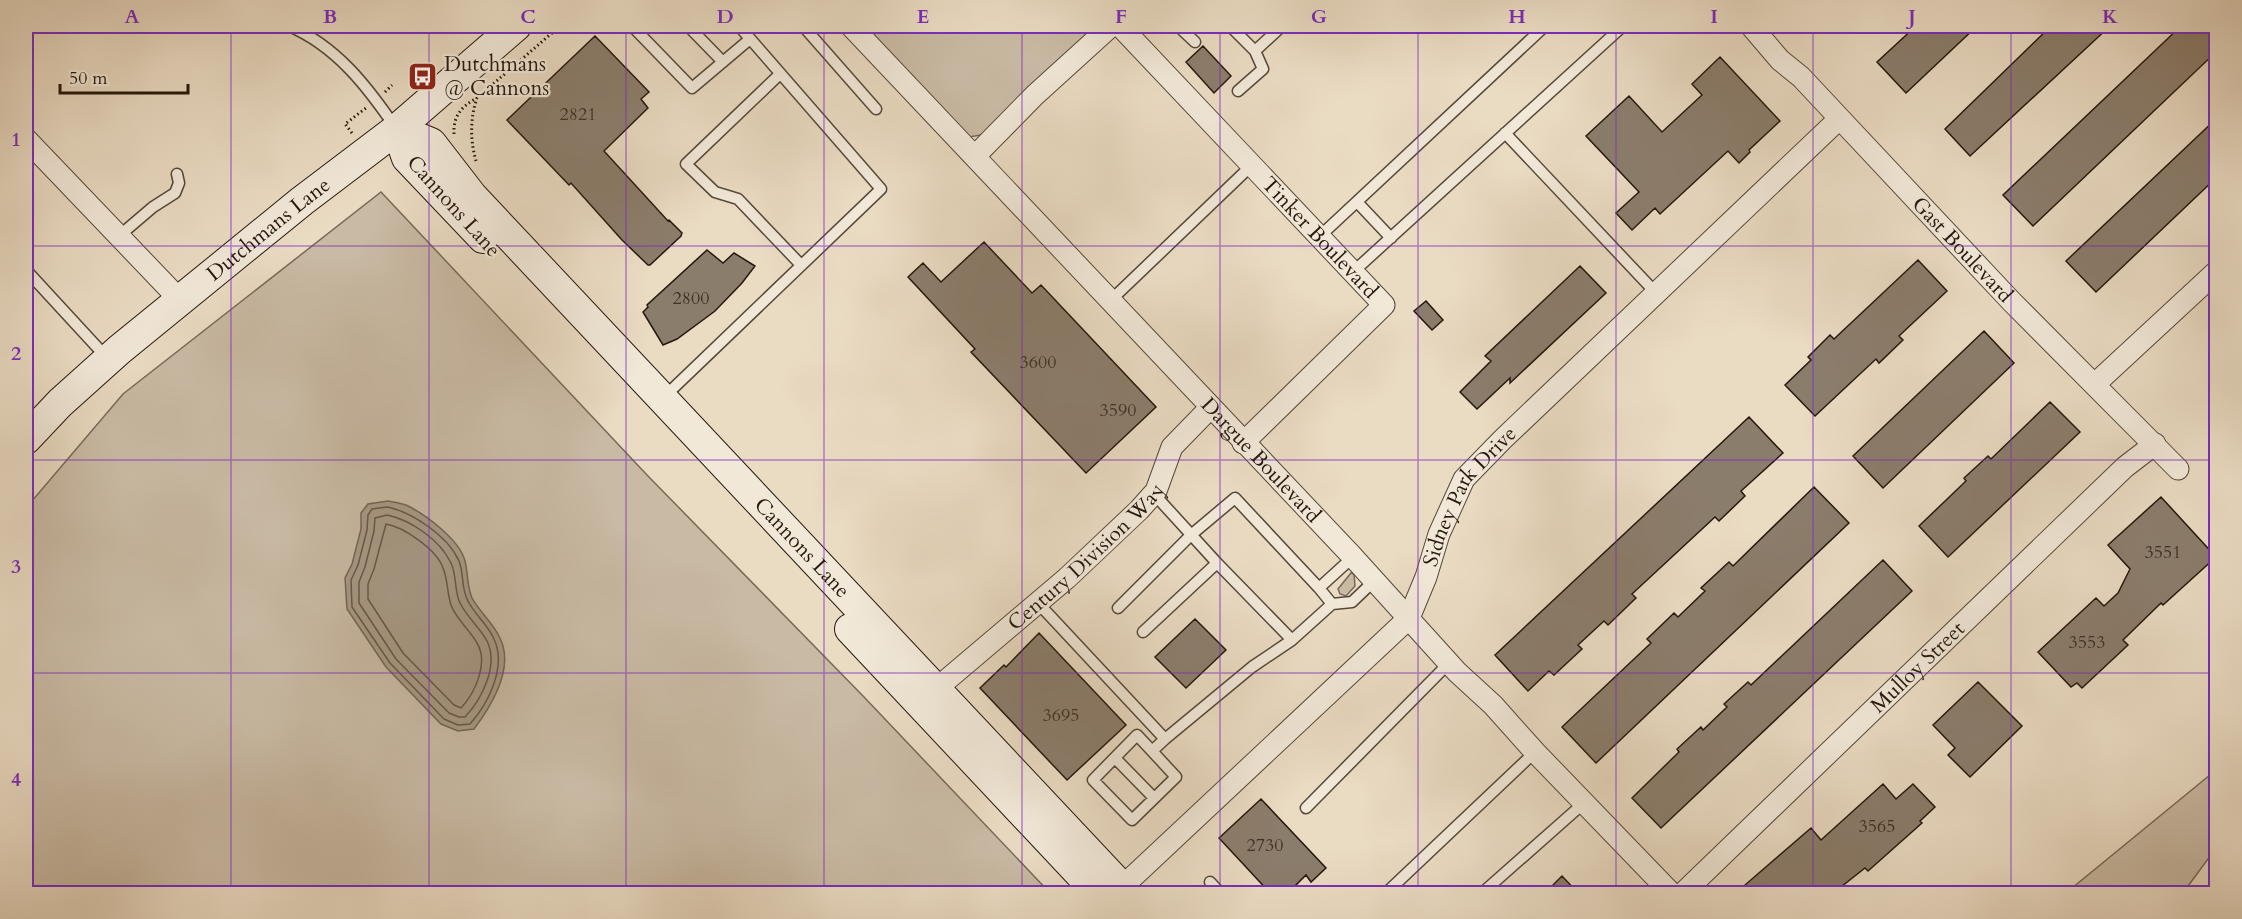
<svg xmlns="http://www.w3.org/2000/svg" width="2242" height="919" font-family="Cardo,serif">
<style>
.green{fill:#c9baa4;stroke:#776958;stroke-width:1.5}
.water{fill:#a79985;stroke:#736555;stroke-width:1.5}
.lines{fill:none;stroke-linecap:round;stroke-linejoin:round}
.shore{stroke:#665849;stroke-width:1.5}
.building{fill:#8b7d6c;stroke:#25180d;stroke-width:1.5}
.lane-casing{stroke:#56493a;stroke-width:13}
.street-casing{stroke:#56493a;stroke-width:23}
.secondary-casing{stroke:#25180d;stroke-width:32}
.path{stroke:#25180d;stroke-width:3;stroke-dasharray:1.5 3;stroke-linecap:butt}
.lane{stroke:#f1e8d8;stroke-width:10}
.street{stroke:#f1e8d8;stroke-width:21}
.secondary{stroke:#f1e8d8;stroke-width:30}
.grid{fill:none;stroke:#7b2cbf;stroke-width:1.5;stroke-opacity:0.55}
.labels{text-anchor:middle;stroke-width:4.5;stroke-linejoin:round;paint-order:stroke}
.number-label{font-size:18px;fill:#3e3125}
.poi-label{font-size:21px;fill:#25180d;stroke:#f1e8d8;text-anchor:start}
.street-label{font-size:21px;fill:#25180d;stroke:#f1e8d8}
.neatline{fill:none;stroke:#7b2cbf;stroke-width:2}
.grid-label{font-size:20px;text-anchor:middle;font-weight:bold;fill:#7b2cbf}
</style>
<rect width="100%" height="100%" fill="#eadbc3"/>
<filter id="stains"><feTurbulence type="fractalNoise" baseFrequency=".00333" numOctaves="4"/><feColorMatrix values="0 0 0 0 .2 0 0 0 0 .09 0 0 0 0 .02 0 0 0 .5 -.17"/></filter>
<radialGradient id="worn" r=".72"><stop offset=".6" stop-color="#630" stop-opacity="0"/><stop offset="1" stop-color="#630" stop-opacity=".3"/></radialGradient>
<!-- green -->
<path class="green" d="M855,26H1104L987,134L969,137Z
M381,192L647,475L864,697L1050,893L26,894V508L123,394Z
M1351,573L1354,574L1355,586L1346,596L1340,594L1338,589Z
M2216,770V848L2183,893H2066Z"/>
<!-- water -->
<path class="water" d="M388,501C393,502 400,503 406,505C425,514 460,540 465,561C468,573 467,586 472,598C479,611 492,622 499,636C516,667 492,705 474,729L458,731L441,724L386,667L347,609L345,578L352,564L361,529V513L368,504Z"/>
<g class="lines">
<!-- shore -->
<path class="shore" d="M387,507C412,512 448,536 459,561C464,573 461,589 468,601C475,615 488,625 494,639C507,667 488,704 470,724L458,725L444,719L390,663L352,607L351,580L358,565L367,530L368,515L372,509Z
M387,515C411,520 440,540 451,563C457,575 454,591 460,603C467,617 480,628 487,641C499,665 482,699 465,717H459L449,713L396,659L359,603V582L365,567L374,531L375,518Z
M386,524C404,527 437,550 443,568C448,580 447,593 451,605C456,619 470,630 477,643C489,663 475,693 461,708L454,705L403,653L368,599V584L374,569Z"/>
</g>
<!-- building -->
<path class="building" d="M1916,26H1977L1906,93L1877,62Z
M2051,26H2110L1970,156L1945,129Z
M2181,26H2217V51L2033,226L2003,195Z
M595,36L649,92L641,99L648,108L604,151L668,221L669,220L682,233L681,236L650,265H648L622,240L571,183L569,185L507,120Z
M1203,46L1231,76L1214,93L1186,62Z
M1720,57L1780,121L1749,150L1750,152L1739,163L1728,151L1660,214L1655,208L1632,230L1616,213L1639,192L1586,136L1629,96L1662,132L1702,95L1692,84Z
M2217,118V177L2096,292L2066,261Z
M984,242L1032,293L1041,285L1156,407L1086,473L971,352L975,349L908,277L923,263L941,282Z
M707,250L723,263L734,253L755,266L742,283L715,311L677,339L663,345L643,312L648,307L647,305Z
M1918,260L1947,291L1899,336L1903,340L1879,363L1876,359L1815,416L1785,385L1811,360L1808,357L1830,335L1834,339Z
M1580,266L1606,293L1510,383V378L1477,409L1460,392L1491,361L1485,356Z
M1426,301L1443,320L1432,330L1414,311Z
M1984,331L2014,363L1883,488L1853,456Z
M2050,402L2080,432L1948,557L1919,526L1966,481L1964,478L1988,456L1991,459Z
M1749,417L1783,453L1741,491L1745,496L1719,521L1715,517L1632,594L1636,598L1608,625L1604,621L1578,645L1582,649L1554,675L1549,671L1528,691L1495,655Z
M1814,487L1849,523L1596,763L1562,727L1651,643L1647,639L1674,613L1678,617L1705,591L1701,588L1729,562L1733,566Z
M2161,497L2216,557L2163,605L2161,603L2123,640L2128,645L2082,688L2077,683L2071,687L2038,652L2096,598L2104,606L2118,593L2130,569L2108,545Z
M1883,560L1912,591L1661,828L1632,798L1679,752L1677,749L1701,727L1703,730L1727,707L1724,704L1748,682L1751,685Z
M1195,619L1226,650L1186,688L1155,657Z
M1039,633L1126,725L1067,780L980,688L1004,665L1006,667Z
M1978,682L2022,726L1970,777L1948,755L1955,748L1933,725Z
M1883,784L1896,799L1913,784L1935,807L1920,821L1922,823L1868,871L1865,868L1832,894H1752L1745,885L1811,828L1821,840Z
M1261,799L1326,868L1311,882L1306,875L1287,894H1271L1219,838Z
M1562,876L1579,894H1544Z"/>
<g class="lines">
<defs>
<path id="lane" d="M289,26C336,46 367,86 395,127
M632,26L692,88L750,39
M688,26L723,62
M803,26L876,109
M1178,26L1195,42
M1230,26L1255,51L1282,26
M780,74L686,164L715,192L738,199L801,265
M1238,91L1263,69L1255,51
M1505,133L1656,293
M1357,202L1391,238
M119,236L153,207L175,193L179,183L177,174
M1319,237L1545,26
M26,270L108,359
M1353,272L1623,26
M1110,301L1252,165
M663,398L881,189L739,26
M1154,494L1217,563L1292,640L1332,604L1319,588L1353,557
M1038,603L1165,739L1252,667L1292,640
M1332,604L1352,602L1374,581
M1118,608L1191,535L1235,498L1319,588
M1143,632L1217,563
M1152,751L1176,777L1132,820L1093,780L1137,735L1152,751L1165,739
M1115,758L1154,798
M1306,808L1449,663
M1210,882L1221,894
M1385,894L1535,752
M1481,894L1585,802"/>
<g id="street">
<path id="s1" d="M851,26L1353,557L1457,672L1493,705L1535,752L1672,894"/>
<path id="s2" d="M1120,26L1384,305L1243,443"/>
<path id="s3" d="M1751,26L1780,60L1801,77L2011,301L2178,469"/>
<path d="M26,139L180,300"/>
<path d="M975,156L1035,95L1111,26"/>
<path d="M2095,384L2216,272"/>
<path id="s4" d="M936,689L1067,578L1139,510L1156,491L1172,447L1210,408"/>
<path id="s5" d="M1122,887L1409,618L1426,577L1439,534L1464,479L1503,439L1839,119"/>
<path id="s6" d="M1682,894L2125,467L2155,444"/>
</g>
<g id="secondary">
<path id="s7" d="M397,129L431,143L472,196L1128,894"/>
<path d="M397,129L407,158L483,238"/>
<path id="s8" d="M26,439L60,403L119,350L302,201L397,129L516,26"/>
<path d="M850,629L1099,894"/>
</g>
</defs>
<!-- lane casing -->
<use href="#lane" class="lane-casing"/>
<!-- street casing -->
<use href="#street" class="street-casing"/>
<!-- secondary casing -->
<use href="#secondary" class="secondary-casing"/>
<!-- path -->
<path class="path" d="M385,92L392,85
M352,133L345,124L366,108
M454,134C453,117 461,107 475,99
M476,161C470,140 470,118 477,98L560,26"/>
<!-- lane -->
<use href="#lane" class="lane"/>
<!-- street -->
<use href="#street" class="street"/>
<!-- secondary -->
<use href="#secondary" class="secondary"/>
</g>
<!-- grid -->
<path class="grid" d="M231,26V894M429,26V894M626,26V894M824,26V894M1022,26V894M1220,26V894M1418,26V894M1616,26V894M1813,26V894M2011,26V894M26,246H2216M26,460H2216M26,673H2216"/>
<!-- icons -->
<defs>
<symbol id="bus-square" viewBox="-11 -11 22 22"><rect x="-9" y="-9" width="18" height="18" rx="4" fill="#8f2418" stroke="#f1e8d8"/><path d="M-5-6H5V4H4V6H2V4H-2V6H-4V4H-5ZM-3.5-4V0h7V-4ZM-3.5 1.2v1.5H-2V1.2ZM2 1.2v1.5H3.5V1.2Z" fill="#fff"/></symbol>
</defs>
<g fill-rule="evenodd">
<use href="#bus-square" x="406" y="60" width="33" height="33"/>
</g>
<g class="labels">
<!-- number labels -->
<g class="number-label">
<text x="578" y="120">2821</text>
<text x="691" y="304">2800</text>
<text x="1038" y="368">3600</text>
<text x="1118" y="416">3590</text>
<text x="2163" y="558">3551</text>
<text x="2087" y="648">3553</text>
<text x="1061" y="721">3695</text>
<text x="1877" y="832">3565</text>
<text x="1265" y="851">2730</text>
</g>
<!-- poi labels -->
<g class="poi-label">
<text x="444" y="71">Dutchmans<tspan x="444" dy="24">@ Cannons</tspan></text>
</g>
<!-- street labels -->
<g class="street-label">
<text transform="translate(454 206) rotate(48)" y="7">Cannons Lane</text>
<text dy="7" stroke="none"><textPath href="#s8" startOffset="321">Dutchmans Lane</textPath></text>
<text dy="7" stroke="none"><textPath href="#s2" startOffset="291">Tinker Boulevard</textPath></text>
<text dy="7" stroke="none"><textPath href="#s3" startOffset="308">Gast Boulevard</textPath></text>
<text dy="7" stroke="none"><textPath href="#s1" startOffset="597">Dargue Boulevard</textPath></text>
<text dy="7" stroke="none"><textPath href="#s5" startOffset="531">Sidney Park Drive</textPath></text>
<text dy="7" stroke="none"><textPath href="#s7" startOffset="586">Cannons Lane</textPath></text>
<text dy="7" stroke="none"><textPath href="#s4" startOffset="200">Century Division Way</textPath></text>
<text dy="7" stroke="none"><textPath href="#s6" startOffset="327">Mulloy Street</textPath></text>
</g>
</g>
<!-- margin -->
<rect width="2242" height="919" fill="none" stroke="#eadbc3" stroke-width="66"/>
<!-- scale -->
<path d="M60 84v9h128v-9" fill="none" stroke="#25180d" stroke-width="3"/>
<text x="69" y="84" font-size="18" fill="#25180d" stroke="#f1e8d8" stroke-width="4.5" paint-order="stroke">50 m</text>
<rect x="33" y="33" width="2176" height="853" class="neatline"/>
<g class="grid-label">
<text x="132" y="23">A</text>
<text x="330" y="23">B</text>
<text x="528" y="23">C</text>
<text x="725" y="23">D</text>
<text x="923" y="23">E</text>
<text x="1121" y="23">F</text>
<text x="1319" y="23">G</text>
<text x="1517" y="23">H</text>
<text x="1714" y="23">I</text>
<text x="1912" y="23">J</text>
<text x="2110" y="23">K</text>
<text x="16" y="146">1</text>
<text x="16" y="360">2</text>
<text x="16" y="573">3</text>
<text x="16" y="786">4</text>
</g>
<rect width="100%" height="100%" filter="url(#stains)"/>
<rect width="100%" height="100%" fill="url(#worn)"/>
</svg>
